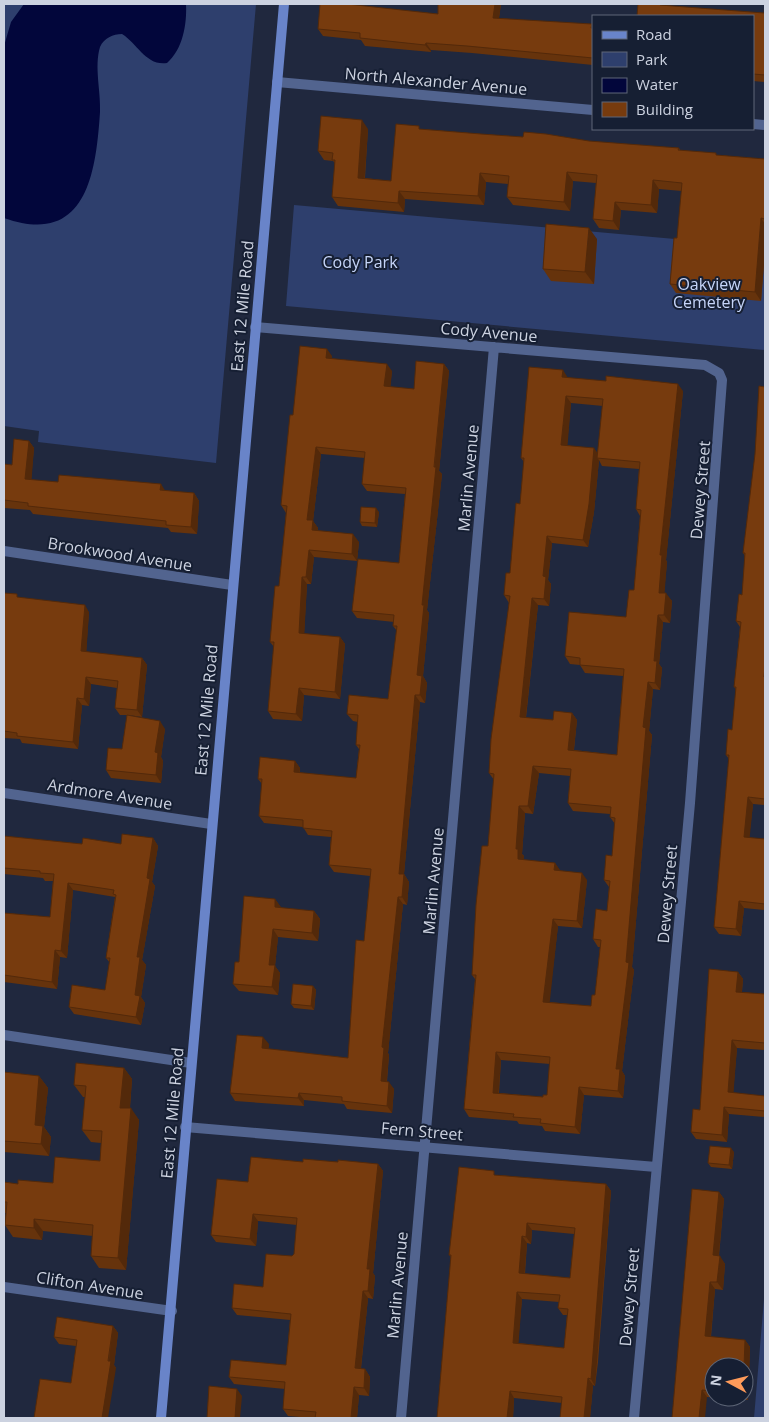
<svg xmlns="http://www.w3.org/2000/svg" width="769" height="1422" font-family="'Open Sans',sans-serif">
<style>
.green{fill:#2e3f6d}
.water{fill:#02063b}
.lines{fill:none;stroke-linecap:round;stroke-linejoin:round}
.street{stroke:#52648f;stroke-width:10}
.secondary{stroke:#6984c9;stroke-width:10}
.wall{fill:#66330c;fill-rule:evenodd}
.shaded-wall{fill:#53290a}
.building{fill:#773b0e;stroke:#53290a;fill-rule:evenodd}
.labels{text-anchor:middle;stroke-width:4;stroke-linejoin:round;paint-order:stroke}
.street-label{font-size:16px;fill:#ccd2e0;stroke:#161f33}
.park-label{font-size:16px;fill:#c6d5f9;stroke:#161f33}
</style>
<rect width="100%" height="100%" fill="#20283e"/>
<!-- green -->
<path class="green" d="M4,4H256L216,463L38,442L39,431L4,426Z
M294,205L765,247V350L286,306Z
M765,1287V1418H754Z"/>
<!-- water -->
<path class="water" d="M24,4H186C187,24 183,49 167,63C146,66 138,44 122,34C113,34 104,38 100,47C94,67 101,91 100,112C96,174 86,247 4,218V46L11,22Z"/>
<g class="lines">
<!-- street -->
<path class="street" d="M277,82L593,110
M753,124L765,125
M255,327L705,365L719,373L722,380L690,803L634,1418
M4,551L232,585
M4,793L211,824
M4,1035L191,1063
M185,1127L656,1167
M4,1287L172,1311
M401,1418L494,347"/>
<!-- secondary -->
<path class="secondary" d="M161,1418L284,4"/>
</g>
<!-- wall -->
<path class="wall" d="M328,4L353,5L438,14V4H501L499,18L593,26V65L472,53L431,50V52L365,46L361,40L323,36L318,29Z
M765,4V82L753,81V16L666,6L764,13Z
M368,129L365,178L391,181L421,129L481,134L679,148L680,150L717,155L765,159V252L761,301L676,293L670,284L677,238L682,191L659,189L657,213L621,210L619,230L599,228L593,219L596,183L573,181L570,211L513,205L507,197L508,184L486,182L484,205L405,199L404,212L338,206L332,197L335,163L333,161L324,160L318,151Z
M597,239L594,284L551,281L543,269Z
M332,356V359L392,371L390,387L414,389L444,364L449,371L439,471L442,474L427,610L429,613L423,676L427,683L425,703L420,702L404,874L409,882L407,905L403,904L388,1053L389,1055L387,1082L394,1089L392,1113L347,1109L344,1104L304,1100V1106L235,1101L230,1093L269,1044L268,1049L348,1058L364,941L370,876L334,872L329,865L331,837L308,835L303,827L264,823L259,816L262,784L258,779L295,761L300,768V773L356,778L359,749L356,745L358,722L353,721L347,714L388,699L397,631L393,626L394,622L357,618L352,611L399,563L405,494L367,491L362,484L365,458L321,454L313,521L318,528V531L359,542L357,561L314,557L311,584H307L304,634L340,637L345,644L340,699L304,695L302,721L273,719L268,711L274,647L270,642L279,586L286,513L281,505Z
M568,378L683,391L666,560L667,562L664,593L672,601L670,623L663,622L659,664L662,668L660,690L653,689L649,731L652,735L632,967L634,970L622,1071L625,1076L623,1098L584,1095L580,1134L545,1131L542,1126L519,1124L517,1121L469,1117L464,1109L475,979L472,975L488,846L494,780L489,773L509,603L504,595L510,573L520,504L524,462L521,458ZM571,403L603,406L598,453L567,445ZM599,460L602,466L639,469L636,509L640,516L634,590L626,617L565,656L570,664L580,665L585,673L623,676L617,755L574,750L577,720L572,713L553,720L526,718L538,605L549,606L551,584L548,580L552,543L588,547L594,512ZM539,773L570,776L568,803L573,811L610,814V817L615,824L612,856L604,880L609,887L607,911L593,939L598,947H600L595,995L591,1006L549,1002L558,926L582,928L587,880L560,871L555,863L523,860L524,856L522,854L525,813L533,814ZM501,1060L550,1064L547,1095L543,1097L499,1093Z
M765,387V805L753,804L749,838L765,839V910L744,908L741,936L719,934L714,927L729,759L726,755L732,730L736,689L734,687L740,627L736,621L742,595L745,556L743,553Z
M29,441L34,448L31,480L194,493L199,501L197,534L171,532L168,528L33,514L30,510L4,508V464L12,465Z
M379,512L377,527L362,526L360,522Z
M4,593L20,598L89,612L86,652L142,658L147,665L142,717L128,715L165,729L161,757L163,761L161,783L111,778L106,770L122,749L127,715H120L115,708L117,688L91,684L89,706L82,705L78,749L22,743L20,739L4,738Z
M4,836L82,844H121L153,838L158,846L152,882L155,886L142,960L146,965L141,997L145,1003L141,1025L74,1014L69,1007L105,990L110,963L106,958L115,897L73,890L67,958L60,957L57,989L4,982V913L50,917L53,881H45L43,878L4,874V881Z
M275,899L281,908L314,911L320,919L318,941L278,937L275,966L280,973L278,995L239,991L233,984L239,962Z
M738,972L743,979L742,992L765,994V1050L737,1048L733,1093L765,1096V1117L729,1114L727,1142L696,1139L691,1132L700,1110Z
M313,986L316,990L314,1010L294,1008L291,1004Z
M124,1068L132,1079L130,1108L139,1120L126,1270L99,1268L91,1256L93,1236L43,1231L42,1240L13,1237L5,1225L6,1213H4V1182L18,1184L53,1183L100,1161L101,1143L91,1142L82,1130L85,1097H83L74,1085Z
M4,1072L39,1076L48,1088L44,1127L51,1137L49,1156L4,1152Z
M734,1152L732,1169L711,1167L708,1163Z
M303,1162L378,1164L383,1171L373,1273L375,1276L373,1299L368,1298L361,1369H365L370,1377L369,1396L359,1395L357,1418H312L288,1416L283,1409L285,1389L234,1384L229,1377L286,1365L290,1320L237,1315L232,1308L263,1287L294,1254L297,1225L258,1221L256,1246L216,1242L211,1235L248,1182Z
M497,1175L606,1184L611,1191L598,1362L595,1386L593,1385L590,1418H560L562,1403L514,1398L513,1418H437L451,1257L449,1255ZM532,1230L574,1234L570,1278L525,1274L527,1243L531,1244ZM522,1299L559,1302L558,1308L563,1315H567L564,1348L518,1343Z
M719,1192L724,1199L719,1256L725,1264L723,1290L715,1289L711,1337L745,1340L750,1347L748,1400L707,1397L672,1418ZM714,1367H744V1397H714Z
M113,1326L118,1333L114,1365L116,1368L71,1383L76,1346L59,1344L54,1337Z"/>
<!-- shaded-wall -->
<path class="shaded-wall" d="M495,4H501L498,25L493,18Z
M661,4H666V13L660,5Z
M426,43L431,50V52L425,45Z
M362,120L368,129L364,186L358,178Z
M567,172L573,181L570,211L564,202Z
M480,173L486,182L484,205L478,196Z
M653,180L659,189L657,213L651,205Z
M399,191L405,199L404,212L398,203Z
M615,202L621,210L619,230L613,221Z
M761,218L765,224V252L761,301L755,292Z
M589,228L597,239L594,284L585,272Z
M327,349L332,356L331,366L326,358Z
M387,364L392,371L390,393L384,386Z
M444,364L449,371L439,471L442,474L427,610L429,613L423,676L427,683L425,703L420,695L417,675L422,605Z
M563,370L568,378L562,377Z
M678,384L683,391L666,560L667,562L664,600L659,593L660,555Z
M566,396L571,403L567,452L561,445Z
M29,441L34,448L31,487L25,479Z
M316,447L321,454L313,521L318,528L317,537L312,530L307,520Z
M594,448L599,455L597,458L599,460L594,512L588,547L583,540Z
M161,484L166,492L160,490Z
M194,493L199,501L197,534L191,527Z
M376,508L379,512L377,527L375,523Z
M353,534L359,542L357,561L352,554Z
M547,536L552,543L548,580L551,584L549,606L544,599L543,576Z
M309,550L314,557L311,584L306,577Z
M302,577L307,584L304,640L299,633Z
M666,593L672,601L670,623L664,615Z
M532,598L538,605L525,724L520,717Z
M85,605L89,612L86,658L81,651Z
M658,615L663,622L659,664L662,668L660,690L655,683L654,661Z
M340,637L345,644L340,699L335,692Z
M142,658L147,665L142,717L137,710Z
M86,677L91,684L89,706L84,699Z
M648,682L653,689L649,731L652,735L632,967L634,970L622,1071L625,1076L623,1098L618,1091L616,1069L626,962L643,727Z
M299,688L304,695L302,721L296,714Z
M415,695L420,702L404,874L409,882L407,905L402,897L399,874Z
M77,698L82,705L78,749L73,742Z
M572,713L577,720L573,757L568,750Z
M160,721L165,729L161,757L163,761L161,783L156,775L155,752Z
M295,761L300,768L299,779L294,772Z
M533,766L539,773L533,814L528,806Z
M748,797L753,804L749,844L744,837Z
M519,806L525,813L522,854L524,856L523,867L518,859L516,849Z
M153,838L158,846L152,882L155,886L142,960L146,965L141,997L145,1003L141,1025L136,1017L135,995L137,957L147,878Z
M555,863L560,870V878L554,870Z
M582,873L587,880L582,928L577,921Z
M68,883L73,890L67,958L61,951Z
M398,897L403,904L388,1053L389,1055L386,1088L381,1081L382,1047Z
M275,899L281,907L280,915L275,907Z
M739,901L744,908L741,936L736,929Z
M314,911L320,919L318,941L312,933Z
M553,919L558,926L549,1009L543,1002Z
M273,929L278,937L275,966L280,973L278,995L272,987L269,965Z
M55,950L60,957L57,989L52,982Z
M738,972L743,979L741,999L736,992Z
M313,986L316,990L314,1010L311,1006Z
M263,1037L269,1044L268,1056L262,1048Z
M732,1040L737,1048L733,1099L728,1092Z
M496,1052L501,1060L498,1100L493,1093Z
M124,1068L132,1079L129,1119L120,1108Z
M39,1076L48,1088L44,1127L51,1137L49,1156L41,1144L35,1125Z
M389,1082L394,1089L392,1113L387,1106Z
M579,1087L584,1095L580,1134L575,1127Z
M299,1093L304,1100V1106L298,1098Z
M724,1107L729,1114L727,1142L722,1135Z
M131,1108L139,1120L126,1270L118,1258Z
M731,1148L734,1152L732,1169L729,1165Z
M378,1164L383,1171L373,1273L375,1276L373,1299L368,1291L367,1269Z
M606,1184L611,1191L595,1386L591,1379Z
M719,1192L724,1199L718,1263L713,1255Z
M253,1214L258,1221L256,1246L250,1239Z
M34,1219L43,1231L42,1240L34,1228Z
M527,1223L532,1230L531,1244L526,1237Z
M522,1236L527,1243L524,1280L519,1273Z
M720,1256L725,1264L723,1290L717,1282Z
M710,1282L715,1289L710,1343L705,1336Z
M363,1291L368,1298L360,1376L355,1368Z
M517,1292L522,1299L518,1350L513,1343Z
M113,1326L118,1333L114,1365L116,1368L108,1418H102Z
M745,1340L750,1347L748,1400L744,1395Z
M365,1369L370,1377L369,1396L364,1388Z
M588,1378L593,1385L590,1418H584Z
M354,1387L359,1395L357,1418H351Z
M237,1389L242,1396L240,1418H235Z
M702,1390L707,1397L705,1418H699Z
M510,1391L514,1398L513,1418H507Z"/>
<!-- building -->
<path class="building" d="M320,4H347L438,14V4H495L493,18L592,24L591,28H593V58L467,46L426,43L425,45L360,38V33L318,29Z
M638,4H661L660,5L764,13L765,4V75L753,74V16H637Z
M321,116L362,120L358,178L391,181L396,124L419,126V129L481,134L523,137L524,132L546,134L589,141L679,148L678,150L716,153V155L765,159V219L761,218L755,292L670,284L674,238H677L682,183L653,180L651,205L615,202L613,221L593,219L597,175L567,172L564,202L507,197L509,176L480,173L478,196L399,191L398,203L332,197L335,160H332L333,153L318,151Z
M546,224L589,228L585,272L543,269Z
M300,346L327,349L326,358L387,364L384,386L414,389L416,361L444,364L434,467H436L422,605H424L417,675L422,676L420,695H415L399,874H404L402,897H398L382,1047L384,1048L381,1081L389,1082L387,1106L342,1101V1097L299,1093L298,1098L230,1093L237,1035L263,1037L262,1048L348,1058L356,940L364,941L371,869L329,865L332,831L303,828V820L259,816L262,779H258L260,757L295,761L294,772L356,778L360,745H356L358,715L347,714L349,695L388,699L397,626H393L394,615L352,611L358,559L399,563L406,488L362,484L365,452L316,447L307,520H313L312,530L353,534L352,554L309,550L306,577H302L299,633L340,637L335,692L299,688L296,714L268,711L274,642H270L275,586H279L287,506L281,505L290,415H293Z
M529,367L563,370L562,377L606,381V376L678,384L660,555H662L659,593H666L664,615H658L654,661H657L655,683L648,682L643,727L646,728L626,962L629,963L616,1069H620L618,1091L579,1087L575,1127L540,1123L541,1119L513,1117L514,1114L464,1109L476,975H472L476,905L482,846H488L494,774L489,773L491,739L510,596L504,595L506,573H510L516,503L520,504L524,458H521ZM566,396L603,399L597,458L640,462L636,509L641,510L634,590H629L626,617L569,612L565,656L580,658V665L624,669L617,755L568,750L572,713L554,711L553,720L520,717L532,598L544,599L546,577L543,576L547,536L583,540L589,504L594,448L561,445ZM533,766L571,769L568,803L611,807L610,817L615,818L612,856L606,855L604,880L610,881L607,911L596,909L593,939L601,940L595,995H592L591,1006L543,1002L553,919L577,921L582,873L554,870L555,863L518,859V849H516L519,806H528ZM496,1052L550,1057L547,1095H543V1097L493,1093Z
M759,386L765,387V666L764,677H765V799L748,797L744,837L765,839V904L739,901L736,929L714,927L729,755H726L728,729L732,730L736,687H734L741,622L736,621L739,594L742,595L745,553H743L755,454Z
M14,439L29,441L25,479L58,482L59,475L105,479L161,484L160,490L194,493L191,527L166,525V521L28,506V503L4,500V464L12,465Z
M361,507L376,508L375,523L360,522Z
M4,593L17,594V597L85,605L81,651L142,658L137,710L115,708L118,681L86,677L84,699L77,698L73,742L17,736V733L4,731Z
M127,715L160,721L155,752L158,753L156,775L106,770L108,748L122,749Z
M122,834L153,838L147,878L150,879L137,957H140L135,995L140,996L136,1017L69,1007L72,985L105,990L110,958H106L116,895L113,894L114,890L68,883L61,951L55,950L52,982L4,975V913L50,917L54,874L40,873V871L4,868V836L82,844L83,838L121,844Z
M244,896L275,899V907L314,911L312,933L273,929L269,965H275L272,987L233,984L235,962H239Z
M709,969L738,972L736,992L765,994V1043L732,1040L728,1092L765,1096V1111L724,1107L722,1135L691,1132L693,1109L700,1110Z
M293,984L313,986L311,1006L291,1004Z
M76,1063L124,1068L120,1108H131L118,1258L91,1256L93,1225L34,1219V1228L5,1225L7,1202H4V1182L18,1184V1180L53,1183L55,1157L100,1161L102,1131L82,1130L86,1086L74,1085Z
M4,1072L39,1076L35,1125L43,1126L41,1144L4,1141Z
M710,1146L731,1148L729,1165L708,1163Z
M251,1157L303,1162V1159L338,1162V1160L378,1164L367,1269H370L368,1291H363L355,1368L365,1369L364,1388L354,1387L351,1418H315L316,1412L283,1409L285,1382L229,1377L231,1360L286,1365L291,1314L232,1308L234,1284L263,1287L266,1254L292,1256L294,1254L297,1218L253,1214L250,1239L211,1235L217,1179L248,1182Z
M459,1167L494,1171V1175L606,1184L593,1354L591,1379L588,1378L584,1418H560L562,1397L510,1391L507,1418H437L451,1255H449ZM527,1223L575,1228L570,1278L519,1273L522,1236L526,1237ZM517,1292L560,1295L558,1308L568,1309L564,1348L513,1343Z
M692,1189L719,1192L713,1255L720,1256L717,1282H710L705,1336L745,1340L744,1367H714V1391L702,1390L699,1418H672Z
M57,1317L113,1326L108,1361H111L102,1418H34L40,1379L71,1383L77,1340L54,1337Z
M209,1386L237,1389L235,1418H207Z"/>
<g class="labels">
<!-- street labels -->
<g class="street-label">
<text transform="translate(436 81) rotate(5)" y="6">North Alexander Avenue</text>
<text transform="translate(242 306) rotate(-85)" y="6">East 12 Mile Road</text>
<text transform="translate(489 332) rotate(5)" y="6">Cody Avenue</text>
<text transform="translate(468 478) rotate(-85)" y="6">Marlin Avenue</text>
<text transform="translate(700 490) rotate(-85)" y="6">Dewey Street</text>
<text transform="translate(120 554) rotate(9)" y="6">Brookwood Avenue</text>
<text transform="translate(206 710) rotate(-85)" y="6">East 12 Mile Road</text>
<text transform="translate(110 794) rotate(9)" y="6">Ardmore Avenue</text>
<text transform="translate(433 881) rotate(-85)" y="6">Marlin Avenue</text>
<text transform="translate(667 894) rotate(-85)" y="6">Dewey Street</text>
<text transform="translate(172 1113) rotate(-85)" y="6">East 12 Mile Road</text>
<text transform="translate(422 1131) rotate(5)" y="6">Fern Street</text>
<text transform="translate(90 1285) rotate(9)" y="6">Clifton Avenue</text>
<text transform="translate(397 1285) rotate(-85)" y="6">Marlin Avenue</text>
<text transform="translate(629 1297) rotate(-85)" y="6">Dewey Street</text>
</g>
<!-- park labels -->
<g class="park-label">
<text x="360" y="268">Cody Park</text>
<text x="709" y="290">Oakview<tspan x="709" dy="18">Cemetery</tspan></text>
</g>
</g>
<!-- border -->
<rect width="769" height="1422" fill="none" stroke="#ccd2e0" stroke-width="10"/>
<!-- legend -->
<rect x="592" y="15" width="162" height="115" fill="#161f33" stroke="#5f6778"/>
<rect x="602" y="31" width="25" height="8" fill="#6984c9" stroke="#5f6778"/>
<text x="636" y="40" font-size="15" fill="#ccd2e0">Road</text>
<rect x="602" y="52" width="25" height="15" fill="#2e3f6d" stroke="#5f6778"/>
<text x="636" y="65" font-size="15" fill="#ccd2e0">Park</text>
<rect x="602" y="78" width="25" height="15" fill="#02063b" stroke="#5f6778"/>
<text x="636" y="90" font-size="15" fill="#ccd2e0">Water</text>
<rect x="602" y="102" width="25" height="15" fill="#773b0e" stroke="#5f6778"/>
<text x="636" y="115" font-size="15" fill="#ccd2e0">Building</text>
<!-- north arrow -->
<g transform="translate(729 1382) rotate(277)"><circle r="24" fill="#161f33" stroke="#5f6778"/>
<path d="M0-4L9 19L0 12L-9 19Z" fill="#ff9b5a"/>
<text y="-8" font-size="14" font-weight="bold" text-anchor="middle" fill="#ccd2e0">N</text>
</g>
</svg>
